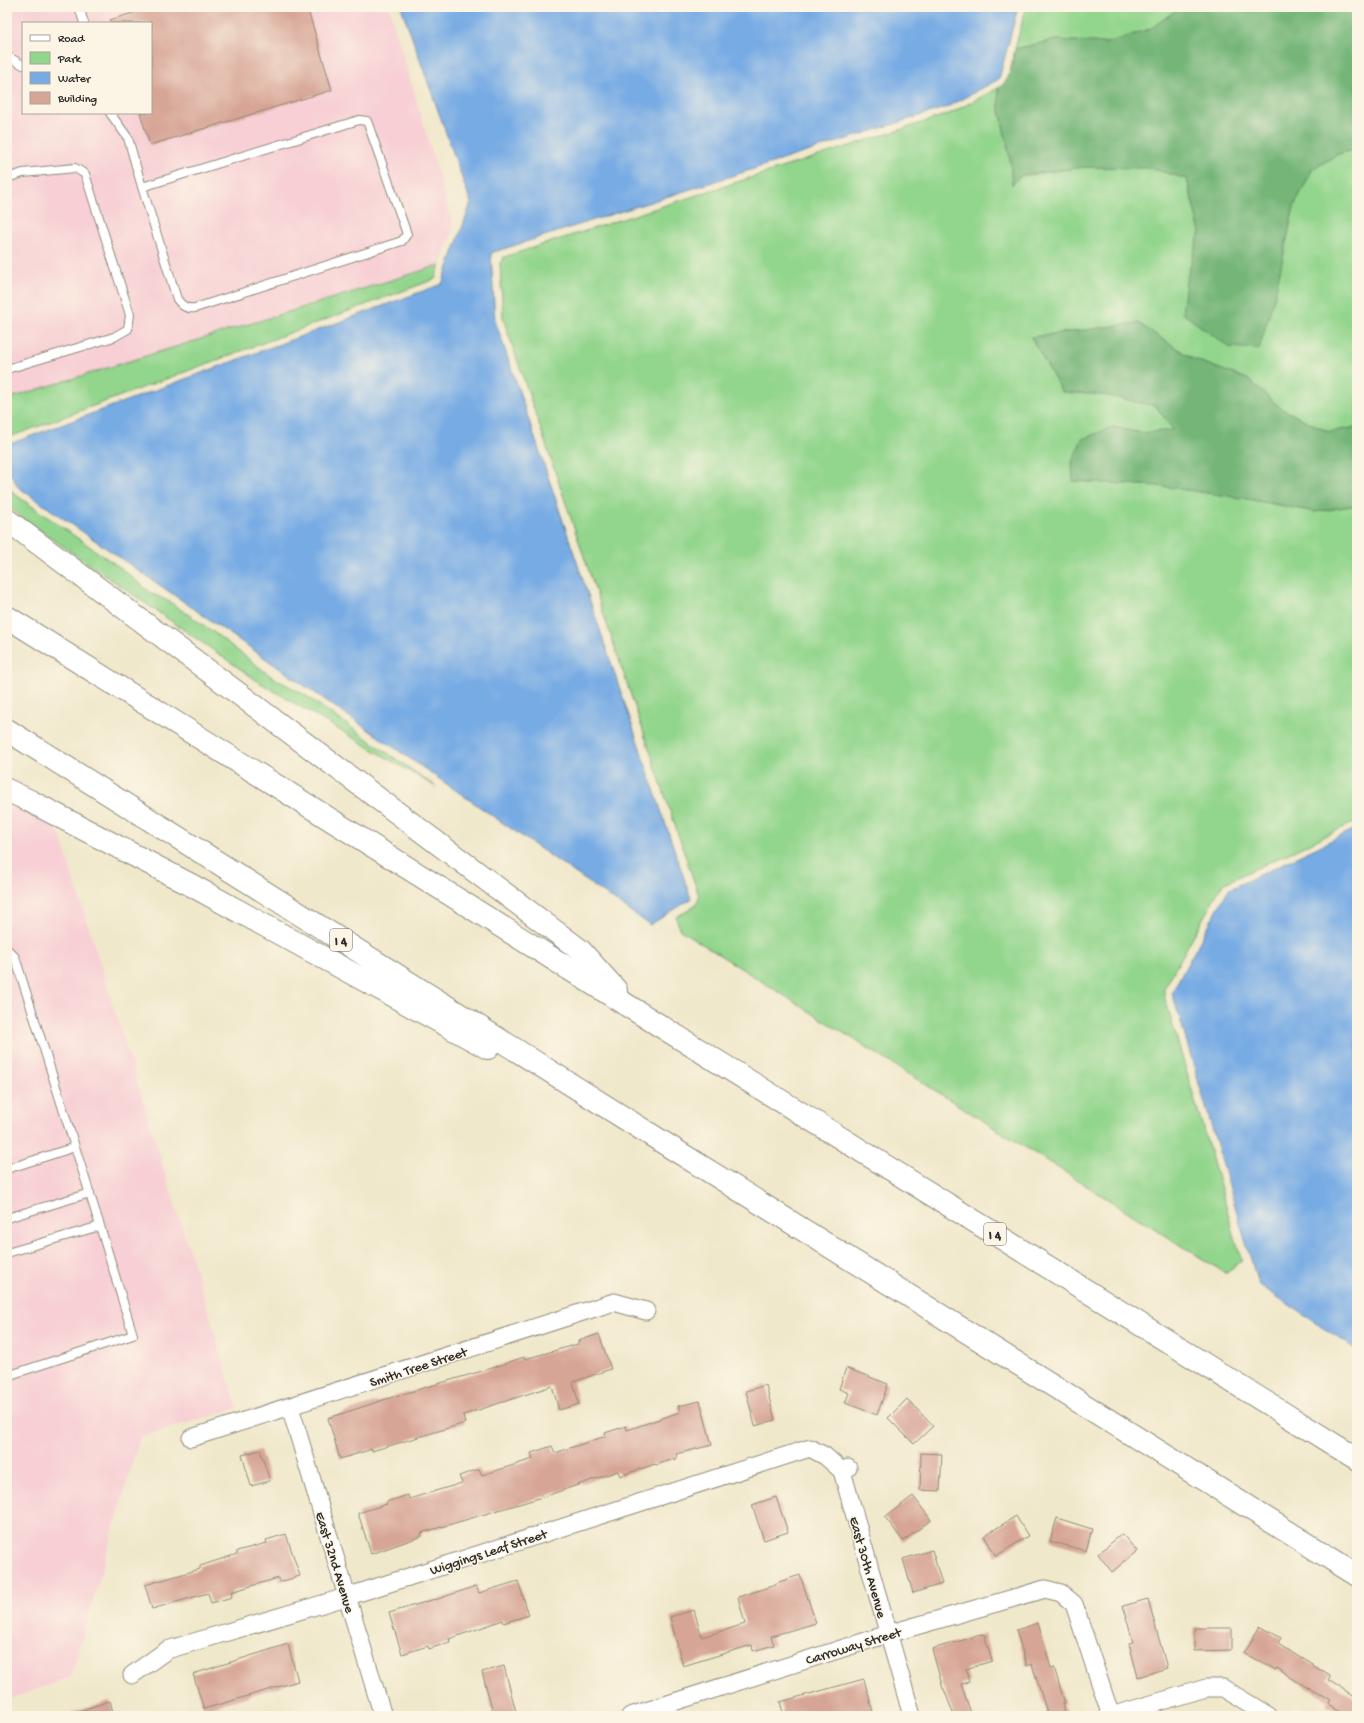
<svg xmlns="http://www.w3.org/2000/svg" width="1364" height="1723" font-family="'Gochi Hand',sans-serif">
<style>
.built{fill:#f7cfd4;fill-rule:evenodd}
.green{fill:#92d58c;stroke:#5e805c}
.forest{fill:#75b678;stroke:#507052}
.water{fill:#77abe4;stroke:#516b88}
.building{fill:#d7a596}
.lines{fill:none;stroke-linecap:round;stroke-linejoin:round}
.service-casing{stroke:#8e8a7b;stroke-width:10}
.minor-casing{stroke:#8e8a7b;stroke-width:19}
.motorway-casing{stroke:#8e8a7b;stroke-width:24}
.service{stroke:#fff;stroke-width:8}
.minor{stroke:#fff;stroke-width:17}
.motorway{stroke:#fff;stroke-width:22}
.labels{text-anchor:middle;stroke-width:3;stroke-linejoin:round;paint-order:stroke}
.shield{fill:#fcf5e5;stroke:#6a6863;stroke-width:1}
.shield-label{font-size:13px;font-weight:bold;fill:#2b2b2b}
.street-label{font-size:14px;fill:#2b2b2b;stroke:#fcf5e5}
</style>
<rect width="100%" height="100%" fill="#fcf5e5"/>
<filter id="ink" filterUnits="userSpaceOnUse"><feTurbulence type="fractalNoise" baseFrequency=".025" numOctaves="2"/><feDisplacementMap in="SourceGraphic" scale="8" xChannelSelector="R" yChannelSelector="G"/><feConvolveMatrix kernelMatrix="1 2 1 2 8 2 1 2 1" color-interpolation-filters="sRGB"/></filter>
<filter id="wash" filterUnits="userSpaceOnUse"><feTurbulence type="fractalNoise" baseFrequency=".012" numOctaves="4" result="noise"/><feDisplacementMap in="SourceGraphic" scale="16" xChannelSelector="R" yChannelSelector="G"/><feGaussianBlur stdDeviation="0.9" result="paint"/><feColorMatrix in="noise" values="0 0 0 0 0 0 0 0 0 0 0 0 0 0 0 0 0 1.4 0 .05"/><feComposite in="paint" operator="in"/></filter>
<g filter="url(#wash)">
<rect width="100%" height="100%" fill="#f0e8cb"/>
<!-- built -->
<path class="built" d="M7,7H389L454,227L440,265L7,399V59L14,55L7,43ZM23,23H151V113H23Z
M7,804L37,816L58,829L209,1313L237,1408L140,1437L71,1677L7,1700Z"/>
<!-- green -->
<path class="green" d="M1026,7H1181L1150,29L1107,43L1055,40L1015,49Z
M998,88L999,106L1010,158L1012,185L1021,176L1084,167L1151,168L1187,179L1200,232L1186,281L1284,254L1294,206L1312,170L1336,155L1357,148V427L1329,432L1282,409L1247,379L1193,359L1138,323L1031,337L1062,392L1103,395L1156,406L1174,431L1141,433L1113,427L1073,481L1160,486L1248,499L1315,512L1357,505V821L1225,883L1221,886L1164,989V995L1242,1261L1225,1273L680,930L676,917C685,912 698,907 699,896L503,318L500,263L504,257L949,114Z
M440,265L435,279L7,438V399Z
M7,483L13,493L122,569L151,593L170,602L212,631L272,677L302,693L436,787L262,684L25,520L7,506Z"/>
<!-- forest -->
<path class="forest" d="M1181,7H1357V148L1336,155L1312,170L1294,206L1275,295L1259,349L1229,347L1182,313L1186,281L1200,232L1187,179L1150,168L1084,167L1021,175L1012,185L1010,158L999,106L998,88C1011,82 1012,61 1015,49L1055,40L1107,43L1150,29Z
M1138,323L1193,359L1247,379L1282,409L1329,432L1357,427V505L1315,512L1248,499L1160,486L1073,481L1072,462L1082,439L1113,427L1141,433L1173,430L1156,406L1103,395L1062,392L1031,337Z"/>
<!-- water -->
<path class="water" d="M401,7H1018L999,79L947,107L491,253L495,320L691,899L650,925L18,487L7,467V445L442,284L471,203Z
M1357,828V1350L1258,1284L1172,992L1228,890Z"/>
<g id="blocks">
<!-- building -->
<path class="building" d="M152,7H307L332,90L150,145L140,113H151V23H111L110,20Z
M599,1334L611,1369L573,1382L579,1404L559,1410L552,1386L463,1415L465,1423L372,1451V1449L340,1459L328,1418L396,1396L489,1369L524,1357L525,1359L578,1344V1341Z
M846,1368L888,1384L877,1415L845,1403L849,1393L839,1389Z
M766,1385L775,1420L755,1426L746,1391Z
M907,1399L933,1426L914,1444L888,1418Z
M700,1401L712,1445L676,1454L677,1458L656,1465L655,1464L620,1476L618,1471L546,1496L421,1533L422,1536L371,1554L358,1513L387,1504L386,1502L408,1495L409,1499L462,1483L459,1476L479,1469L482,1475L533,1459L531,1453L552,1446L555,1453L606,1436L605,1433L626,1426L627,1430L680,1412L678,1406Z
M260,1450L270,1481L251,1486L242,1455Z
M921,1453L942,1454L940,1491L920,1490Z
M913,1496L931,1520L903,1541L885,1517Z
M776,1497L788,1532L764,1540L752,1505Z
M1016,1516L1028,1536L996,1556L984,1536Z
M1057,1518L1092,1529L1086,1551L1050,1541Z
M286,1534L300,1576L280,1582L278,1578L231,1592L232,1597L211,1603L208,1593L152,1609L145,1585L200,1569V1566L237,1554V1551L267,1543L266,1540Z
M1122,1534L1137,1551L1112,1572L1098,1554Z
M932,1550L942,1584L913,1593L903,1559Z
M800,1575L816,1623L771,1636L774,1645L753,1651L752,1645L683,1666L670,1617L694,1610L702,1637L745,1624L738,1597L776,1585V1583Z
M518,1581L529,1615L504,1623L503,1620L449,1639L450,1642L429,1649L428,1646L402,1654L389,1613L435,1599V1600L476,1586L479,1593Z
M1148,1599L1167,1668L1138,1677L1129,1643L1133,1642L1123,1606Z
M1038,1623L1051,1668L1054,1667L1065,1704H1062L1066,1716H1048L1032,1664L1027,1666L1016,1630Z
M1260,1626L1281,1638L1278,1643L1330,1675L1327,1680L1357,1699V1716H1347L1327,1704L1329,1701L1277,1669L1276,1671L1244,1653Z
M1194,1628H1231V1650L1194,1651Z
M984,1634L992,1661L966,1669L969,1682L961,1684L972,1716H954L944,1689H943L932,1649Z
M288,1644L298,1681L204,1709L193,1674Z
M504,1666L516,1712L501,1716H494L482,1672Z
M864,1679L874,1716H784L780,1702Z
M110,1701L114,1716H73L72,1713Z"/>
</g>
</g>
<g filter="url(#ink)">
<use href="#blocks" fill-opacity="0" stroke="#8e8a7b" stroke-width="1"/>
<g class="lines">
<defs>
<path id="service" d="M79,7L84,23
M7,56L23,65
M110,113L128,138L142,187L177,299C182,306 186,309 195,308L402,241L407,234L367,121L359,120L142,187
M7,178L23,173L75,168L85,174L130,315L128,329L114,337L7,369
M7,949L15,957L100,1226L133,1335L7,1376
M7,1169L75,1147
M7,1218L90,1193
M7,1253L100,1226"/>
<path id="minor" d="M290,1407L383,1716
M191,1438L614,1302L646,1311
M848,1468L842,1471L912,1716
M132,1675L167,1650L346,1597L810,1448L825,1456L842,1471
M630,1716L888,1634L1045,1589L1061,1593L1074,1604L1111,1716
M1111,1716L1206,1688H1223L1269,1716"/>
<path id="motorway" d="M7,520L580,950L616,990
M7,617L633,1009L1357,1459
M7,730L675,1150L1357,1575
M7,790L30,801L191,885L488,1048"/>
</defs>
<!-- service casing -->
<use href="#service" class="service-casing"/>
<!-- minor casing -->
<use href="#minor" class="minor-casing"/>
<!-- motorway casing -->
<use href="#motorway" class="motorway-casing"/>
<!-- service -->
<use href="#service" class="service"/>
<!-- minor -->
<use href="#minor" class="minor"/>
<!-- motorway -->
<use href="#motorway" class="motorway"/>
</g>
</g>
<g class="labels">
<!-- shield labels -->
<g class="shield">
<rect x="330" y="929" width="22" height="22" rx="3"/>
<rect x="984" y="1223" width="22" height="22" rx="3"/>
</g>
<g class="shield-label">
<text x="341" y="945">I 4</text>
<text x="995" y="1239">I 4</text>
</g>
<!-- street labels -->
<g class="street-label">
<text transform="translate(418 1366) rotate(-18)" y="5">Smith Tree Street</text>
<text transform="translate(488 1551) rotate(-18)" y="5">Wiggings Leaf Street</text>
<text transform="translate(336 1562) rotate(73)" y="5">East 32nd Avenue</text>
<text transform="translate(869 1567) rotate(74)" y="5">East 30th Avenue</text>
<text transform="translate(853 1645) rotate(-17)" y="5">Carroway Street</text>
</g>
</g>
<!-- margin -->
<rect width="1364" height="1723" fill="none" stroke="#fcf5e5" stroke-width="24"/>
<!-- legend -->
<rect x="22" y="22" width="130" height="92" fill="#fcf5e5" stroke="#a8a49b"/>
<rect x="30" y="35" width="20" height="6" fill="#ffffff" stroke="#a8a49b"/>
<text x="58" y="42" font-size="12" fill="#2b2b2b">Road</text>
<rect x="30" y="52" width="20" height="12" fill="#92d58c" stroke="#a8a49b"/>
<text x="58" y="62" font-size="12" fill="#2b2b2b">Park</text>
<rect x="30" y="72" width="20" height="12" fill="#77abe4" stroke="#a8a49b"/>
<text x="58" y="82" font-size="12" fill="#2b2b2b">Water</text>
<rect x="30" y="92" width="20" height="12" fill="#d7a596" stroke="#a8a49b"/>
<text x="58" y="102" font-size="12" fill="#2b2b2b">Building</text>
</svg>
